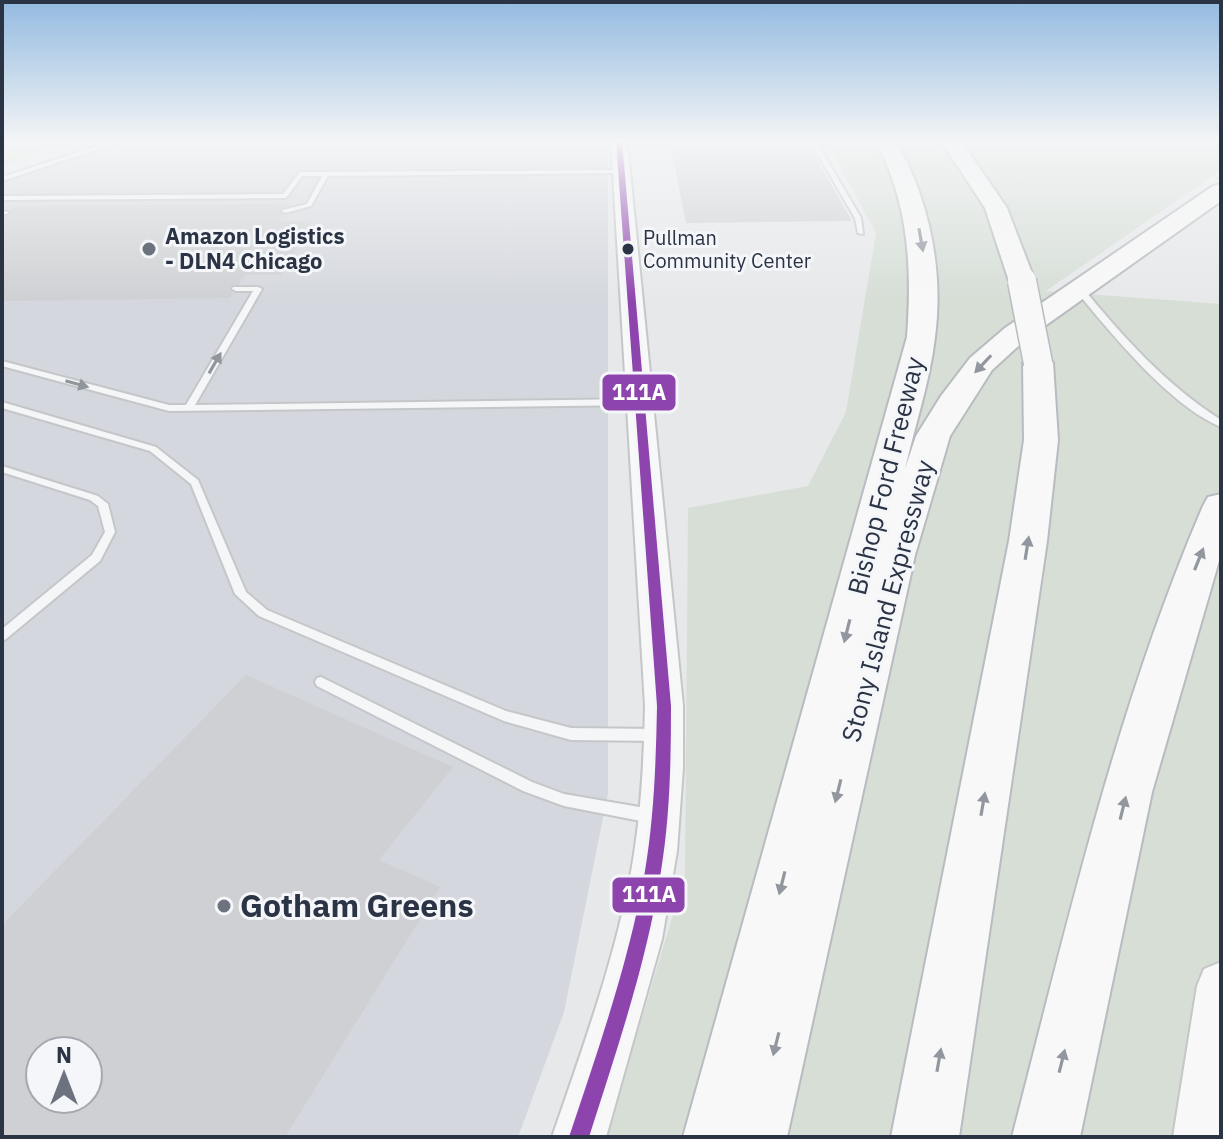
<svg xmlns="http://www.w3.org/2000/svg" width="1223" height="1139" font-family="'IBM Plex Sans',sans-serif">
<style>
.built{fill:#d4d7dd;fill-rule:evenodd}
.green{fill:#d6ded6}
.building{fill:#ced0d3;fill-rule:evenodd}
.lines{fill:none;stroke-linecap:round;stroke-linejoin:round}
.lane-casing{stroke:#c4c6c8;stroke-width:4}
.secondary-casing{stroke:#c4c6c8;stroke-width:4}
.highway-casing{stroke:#b8bbbf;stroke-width:4}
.lane{fill:#f5f6f7;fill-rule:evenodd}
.secondary{fill:#f8f8f8;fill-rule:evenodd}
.highway{fill:#f8f8f8;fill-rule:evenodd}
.highway-bridge-casing{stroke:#b8bbbf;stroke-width:31;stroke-linecap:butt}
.highway-bridge{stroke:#f8f8f8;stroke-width:28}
.bus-1-casing{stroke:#f4f6f9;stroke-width:6}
.bus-1{fill:#8e44ad;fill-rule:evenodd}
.oneway{fill:#92969e}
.oneway2{fill:#90959e}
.poi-dot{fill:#6c737f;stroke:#f4f6f9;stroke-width:3}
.bus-dot{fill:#2b3445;stroke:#f4f6f9;stroke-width:3}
.labels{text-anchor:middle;stroke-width:6;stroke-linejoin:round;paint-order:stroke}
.far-bus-label{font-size:20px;fill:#2b3445;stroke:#f4f6f9;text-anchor:start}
.far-poi-label{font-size:22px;font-weight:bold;fill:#2b3445;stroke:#f4f6f9;text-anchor:start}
.street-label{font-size:26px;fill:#2b3445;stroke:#f4f6f9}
.near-poi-label{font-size:32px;font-weight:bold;fill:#2b3445;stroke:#f4f6f9;text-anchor:start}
.line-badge{stroke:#f4f6f9;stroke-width:3}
.badge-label{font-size:22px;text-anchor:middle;font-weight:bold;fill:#fff}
</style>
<rect width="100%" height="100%" fill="#e6e8ea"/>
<!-- built -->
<path class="built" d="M106,141H608V793L564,1012L518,1137H2V176ZM40,1051H88V1099H40Z"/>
<!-- green -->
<path class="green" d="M2,141H78L2,166Z
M826,141H1221V170L1046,291L1221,304V1137H606L685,875L688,508L808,486L846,412L876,233Z"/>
<!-- building -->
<path class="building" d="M807,142L852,221L686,223L670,143Z
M290,204L280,209L283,215L279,221H312L281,275H245L239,284L230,286L229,290L233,293L230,298L2,301V218L11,215L10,210L15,206Z
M246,675L453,767L379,860L440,887L285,1137H2V925ZM40,1051H88V1099H40Z"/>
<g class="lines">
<defs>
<path id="lane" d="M113,141H122L2,181V177Z
M810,141H816L861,218L863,234L858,233L855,218Z
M623,170L626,172L625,173L328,176L311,206L285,213L282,211L283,210L307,204L322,176H302L287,197L285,198L2,200V196L283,194L300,172Z
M2,211L8,212L9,213L2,215Z
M233,287H258L262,289L195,405L639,399L643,402L639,405L169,411L2,366V361L169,405H186L253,291H236L232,289Z
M1076,287H1082C1123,337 1166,385 1221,420V427C1169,405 1112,334 1076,291Z
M2,402L156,447L198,480L246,592L267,610L506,711L571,728L659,729L664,731L666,735L664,739L659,741L571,740L504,721L259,616L235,594L191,484L150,451L2,408Z
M2,466L98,496L108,504L115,532L100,561L6,639L2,641V629L92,555L105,532L98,506L90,500L2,472Z
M321,677L532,782L564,794L651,809L656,811L658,816L656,821L651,823L564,806L523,791L317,686L315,682L317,678Z"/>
<path id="secondary" d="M611,141H627L683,706V768L677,851L662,939L606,1137H552C582,1050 614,962 631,872C641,817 644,761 645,706Z
M1221,962V1137H1173L1197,986L1204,969Z"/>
<path id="highway" d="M876,141H896C929,199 944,270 935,337C930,381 915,425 905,469L916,436L941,396L970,358L1005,328L1213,186L1221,184V201L1025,340L992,370L950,436L915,555L787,1137H683L907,337C912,267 909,204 876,141Z
M941,141H961L1007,208L1035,281L1031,287H1013L1009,281L985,208Z
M1038,354L1049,357L1053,363L1058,440L1047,541L959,1137H891L1009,541L1024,440L1023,363L1027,357Z
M1221,494V554L1152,792L1080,1137H1012C1067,925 1116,708 1203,506L1208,497Z"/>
</defs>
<!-- lane casing -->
<use href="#lane" class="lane-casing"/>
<!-- secondary casing -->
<use href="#secondary" class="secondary-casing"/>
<!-- highway casing -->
<use href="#highway" class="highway-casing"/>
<!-- lane -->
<use href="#lane" class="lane"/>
<!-- secondary -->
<use href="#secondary" class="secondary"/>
<!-- highway -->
<use href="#highway" class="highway"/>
<defs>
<path id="highway-bridge" d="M1022,281L1038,363"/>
</defs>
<!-- highway-bridge casing -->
<use href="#highway-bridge" class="highway-bridge-casing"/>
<!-- highway-bridge -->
<use href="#highway-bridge" class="highway-bridge"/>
<defs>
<path id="bus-1" d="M616,141H622L671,706C671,761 670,816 661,871C647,962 617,1049 589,1137H569C598,1050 629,962 645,871C654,817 656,761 657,706Z"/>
</defs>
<!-- bus-1 casing -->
<use href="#bus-1" class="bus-1-casing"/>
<!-- bus-1 -->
<use href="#bus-1" class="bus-1"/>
</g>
<!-- one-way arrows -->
<defs><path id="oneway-solid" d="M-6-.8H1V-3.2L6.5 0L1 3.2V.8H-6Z" transform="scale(2)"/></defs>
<g class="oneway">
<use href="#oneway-solid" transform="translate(921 240) rotate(80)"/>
<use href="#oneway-solid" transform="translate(983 364) rotate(133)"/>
<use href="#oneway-solid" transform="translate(1027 548) rotate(-81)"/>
<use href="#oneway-solid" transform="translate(1199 559) rotate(-68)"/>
<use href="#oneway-solid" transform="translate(847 631) rotate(104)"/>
<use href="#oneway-solid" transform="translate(838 791) rotate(104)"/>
<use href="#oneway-solid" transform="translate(983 804) rotate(-80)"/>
<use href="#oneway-solid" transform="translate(1123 808) rotate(-76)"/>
<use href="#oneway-solid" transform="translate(782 883) rotate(104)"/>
<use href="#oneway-solid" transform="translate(776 1044) rotate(104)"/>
<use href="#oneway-solid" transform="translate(939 1060) rotate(-80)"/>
<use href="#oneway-solid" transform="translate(1062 1061) rotate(-76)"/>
</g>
<g class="oneway2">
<use href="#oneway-solid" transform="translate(215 363) rotate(-60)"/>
<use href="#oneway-solid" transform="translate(77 384) rotate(16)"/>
</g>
<!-- sky -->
<linearGradient id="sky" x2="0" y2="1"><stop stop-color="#93bae0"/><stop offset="0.47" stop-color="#f4f5f6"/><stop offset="1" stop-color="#f4f5f6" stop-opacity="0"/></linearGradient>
<rect width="1223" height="301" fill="url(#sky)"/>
<!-- markers -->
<g class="poi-dot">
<circle cx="149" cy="249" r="8"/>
<circle cx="224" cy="906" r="8"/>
</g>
<circle class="bus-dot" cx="628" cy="249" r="7"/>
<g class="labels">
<!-- far-bus labels -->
<g class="far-bus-label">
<text x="643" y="245">Pullman<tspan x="643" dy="23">Community Center</tspan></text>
</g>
<!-- far-poi labels -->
<g class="far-poi-label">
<text x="165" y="244">Amazon Logistics<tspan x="165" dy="25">- DLN4 Chicago</tspan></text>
</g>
<!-- street labels -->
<g class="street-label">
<text transform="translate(886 476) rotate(-76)" y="9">Bishop Ford Freeway</text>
<text transform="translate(888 601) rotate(-75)" y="9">Stony Island Expressway</text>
</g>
<!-- near-poi labels -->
<g class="near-poi-label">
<text x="240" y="917">Gotham Greens</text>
</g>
</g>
<g class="line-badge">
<rect x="601" y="373" width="76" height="39" rx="8" fill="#8e44ad"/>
<rect x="611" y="876" width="75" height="38" rx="8" fill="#8e44ad"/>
</g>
<g class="badge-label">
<text x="639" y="400">111A</text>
<text x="649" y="902">111A</text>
</g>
<!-- border -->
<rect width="1223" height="1139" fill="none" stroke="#2b3445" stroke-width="8"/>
<!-- north arrow -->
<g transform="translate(64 1075)"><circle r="38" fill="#f4f6f9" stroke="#a4a8b1" stroke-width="2"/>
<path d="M0-6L14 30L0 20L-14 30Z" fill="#6c737f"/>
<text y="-12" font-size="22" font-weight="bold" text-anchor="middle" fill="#2b3445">N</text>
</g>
</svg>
